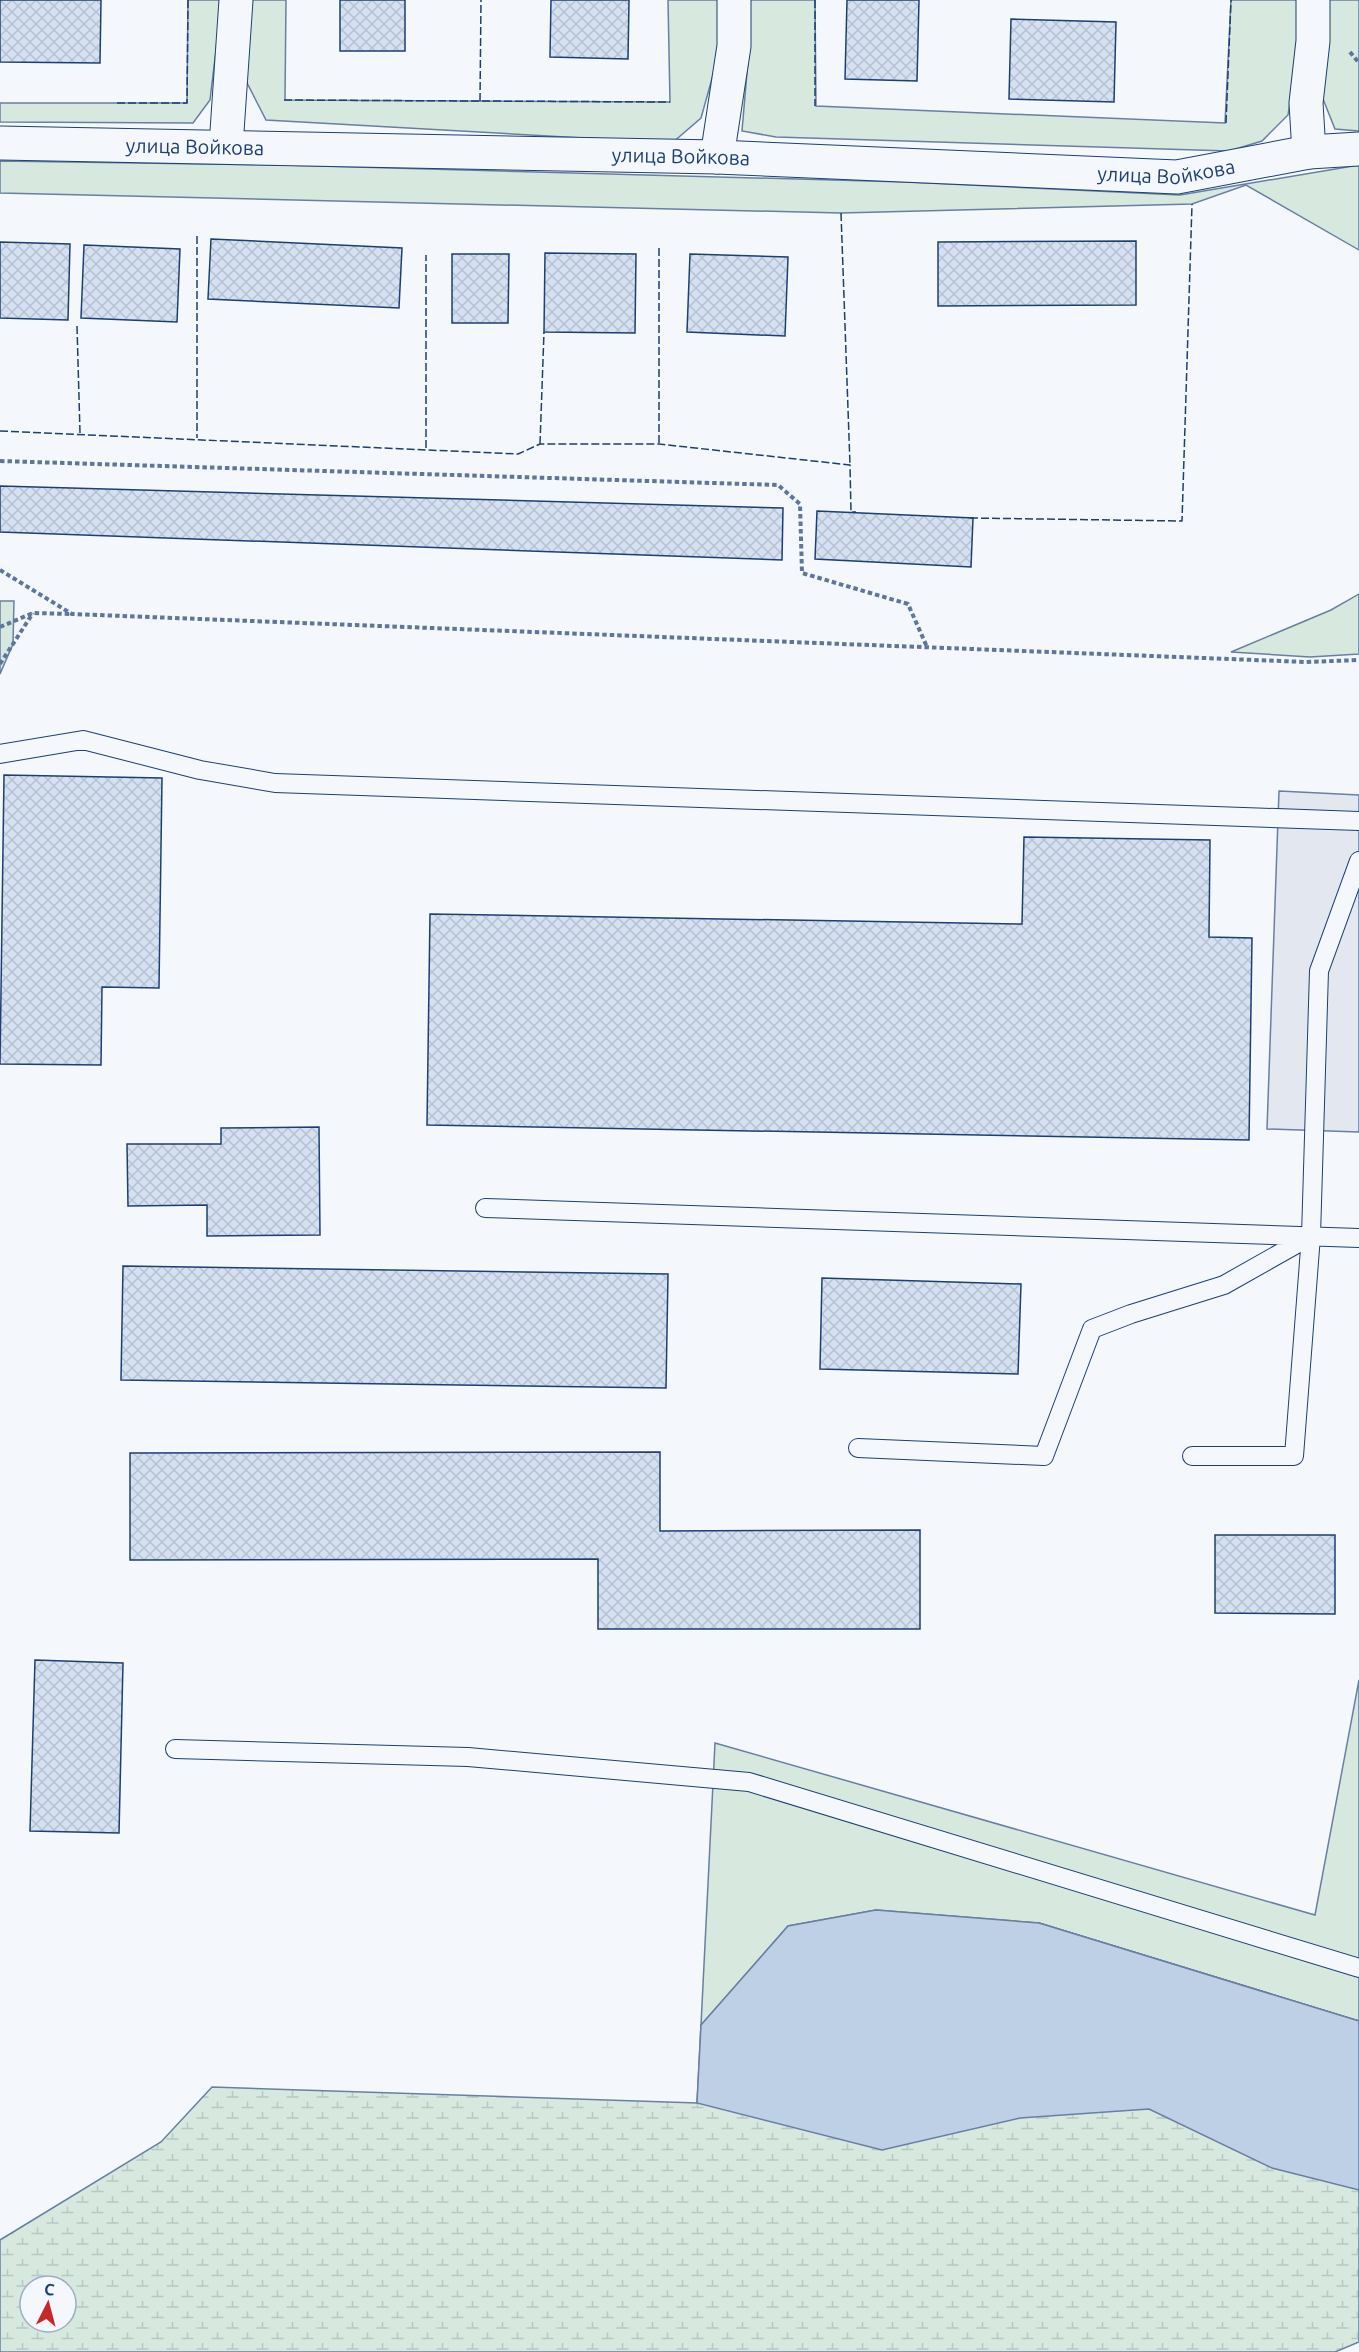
<svg xmlns="http://www.w3.org/2000/svg" width="1359" height="2352" font-family="Ubuntu,sans-serif">
<style>
.grass{fill:#d7e8df;stroke:#687fa3;stroke-width:1.5}
.wetland{fill:url(#wetland-marsh);stroke:#687fa3;stroke-width:1.5;fill-rule:evenodd}
.parking{fill:#e3e8f0;stroke:#687fa3;stroke-width:1.5}
.water{fill:#bed0e5;stroke:#687fa3;stroke-width:1.5}
.building{fill:url(#building-cross-hatch);stroke:#1d3f73;stroke-width:1.5}
.lines{fill:none;stroke-linecap:round;stroke-linejoin:round}
.lane-casing{stroke:#1d3f73;stroke-width:20}
.street-casing{stroke:#1d3f73;stroke-width:35}
.path{stroke:#5e769c;stroke-width:4;stroke-dasharray:4.5 3;stroke-linecap:butt}
.lane{stroke:#f4f7fb;stroke-width:18}
.street{stroke:#f4f7fb;stroke-width:33}
.fence{stroke:#1d3f73;stroke-width:1.5;stroke-dasharray:8 3;stroke-linecap:butt}
.labels{text-anchor:middle;stroke-width:4.5;stroke-linejoin:round;paint-order:stroke}
.street-label{font-size:20px;fill:#1d3f73;stroke:#f4f7fb}
</style>
<defs>
<pattern id="wetland-marsh" width="20" height="14" patternUnits="userSpaceOnUse" patternTransform="scale(1.5)"><rect width="20" height="14" fill="#d7e8df"/><path d="M1 5h8M5 5V1M11 12h8M15 12V8" fill="none" stroke="#b8c8c3"/></pattern>
<pattern id="building-cross-hatch" width="8" height="8" patternUnits="userSpaceOnUse" patternTransform="scale(1.5)"><rect width="8" height="8" fill="#d5e0f0"/><path d="M0 0l8 8M0 8l8-8" fill="none" stroke="#b6c1d1"/></pattern>
</defs>
<rect width="100%" height="100%" fill="#f4f7fb"/>
<!-- grass -->
<path class="grass" d="M188,0H222L210,100L193,123L0,122V103H187Z
M249,0H286L285,100L670,102L668,0H724L722,43L701,118L672,143L266,120L245,79Z
M749,0H815L816,106L1225,123L1231,0H1298V48L1288,115L1262,141L1229,151L776,137L742,131L749,49Z
M1328,0H1359V131L1335,129L1319,89Z
M0,161L282,165L905,182L1180,195L1359,165V250L1246,185L1192,204L841,213L0,193Z
M1359,594V654L1310,657L1231,652L1331,610Z
M0,601H14L13,644L0,674Z
M1359,1680V2021L1039,1923L701,2025L715,1743L1315,1915Z"/>
<!-- wetland -->
<path class="wetland" d="M876,1910L1039,1923L1359,2021V2342L1335,2352H0V2240L161,2142L212,2087L697,2103L701,2025L788,1926ZM30,2286H66V2322H30Z"/>
<!-- parking -->
<path class="parking" d="M1279,791L1359,795V1132L1267,1129Z"/>
<!-- water -->
<path class="water" d="M876,1910L1039,1923L1359,2021V2190L1272,2168L1149,2109L1020,2118L882,2150L697,2103L701,2025L788,1926Z"/>
<!-- building -->
<path class="building" d="M0,0H101L100,63L0,62Z
M340,0H405V51H340Z
M551,0H629L628,59L550,57Z
M847,0H919L917,81L845,79Z
M1011,19L1116,22L1114,102L1009,99Z
M211,239L402,248L399,308L208,299Z
M1136,241V305L938,306V242Z
M0,242L70,244L68,320L0,318Z
M84,245L180,249L177,322L81,318Z
M545,253L636,254L635,333L544,332Z
M452,254H509L508,323H452Z
M690,254L788,257L785,336L687,332Z
M0,486L783,508L782,560L0,532Z
M817,511L973,518L971,567L815,559Z
M4,775L162,778L159,988L102,987L101,1065L0,1064Z
M1024,837L1210,840L1209,937L1252,938L1249,1140L427,1125L430,914L1022,924Z
M319,1127L320,1235L207,1236V1205L128,1206L127,1144H221V1128Z
M123,1266L668,1274L666,1388L121,1380Z
M822,1278L1021,1284L1018,1374L820,1369Z
M660,1452V1531L920,1530V1629H598V1559L130,1560V1453Z
M1215,1535H1335V1614L1215,1613Z
M35,1660L123,1663L119,1833L30,1831Z"/>
<g class="lines">
<defs>
<path id="lane" d="M0,754L83,740L200,770L275,783L1359,821
M485,1208L1359,1238
M858,1448L1044,1456L1092,1329L1131,1314L1224,1285L1309,1237
M1192,1456H1294L1311,1236L1319,971L1359,861
M175,1749L468,1757L749,1782L1359,1968"/>
<g id="street">
<path id="s1" d="M0,143L717,157L1177,177L1309,152L1359,149"/>
<path d="M226,146L236,0"/>
<path d="M1309,152L1306,103L1313,41V0"/>
<path d="M717,157L734,46V0"/>
</g>
</defs>
<!-- lane casing -->
<use href="#lane" class="lane-casing"/>
<!-- street casing -->
<use href="#street" class="street-casing"/>
<!-- path -->
<path class="path" d="M1350,52L1359,63
M0,461L778,485L800,504L802,573L908,604L927,647
M0,570L72,614L1306,662L1359,660
M0,627L33,613L71,614
M0,664L33,613"/>
<!-- lane -->
<use href="#lane" class="lane"/>
<!-- street -->
<use href="#street" class="street"/>
<!-- fence -->
<path class="fence" d="M815,0V106
M284,100L670,102
M480,101L481,0
M117,103H187L188,0
M1226,123L1231,0
M841,213L850,465
M197,236V438
M659,248V444
M77,326L80,433
M0,431L518,454L540,444H659L850,465L851,512H856
M540,444L544,332
M426,448V255
M970,518L1182,521L1192,204"/>
</g>
<g class="labels">
<!-- street labels -->
<g class="street-label">
<text dy="7" stroke="none"><textPath href="#s1" startOffset="195">улица Войкова</textPath></text>
<text dy="7" stroke="none"><textPath href="#s1" startOffset="681">улица Войкова</textPath></text>
<text dy="7" stroke="none"><textPath href="#s1" startOffset="1167">улица Войкова</textPath></text>
</g>
</g>
<!-- north arrow -->
<g transform="translate(48 2304) rotate(6)"><circle r="28" fill="#f4f7fb" stroke="#9eadc5" stroke-width="1.5"/>
<path d="M0-4.5L10 22L0 15L-10 22Z" fill="#c62828"/>
<text y="-9" font-size="16" font-weight="bold" text-anchor="middle" fill="#1d3f73">С</text>
</g>
</svg>
